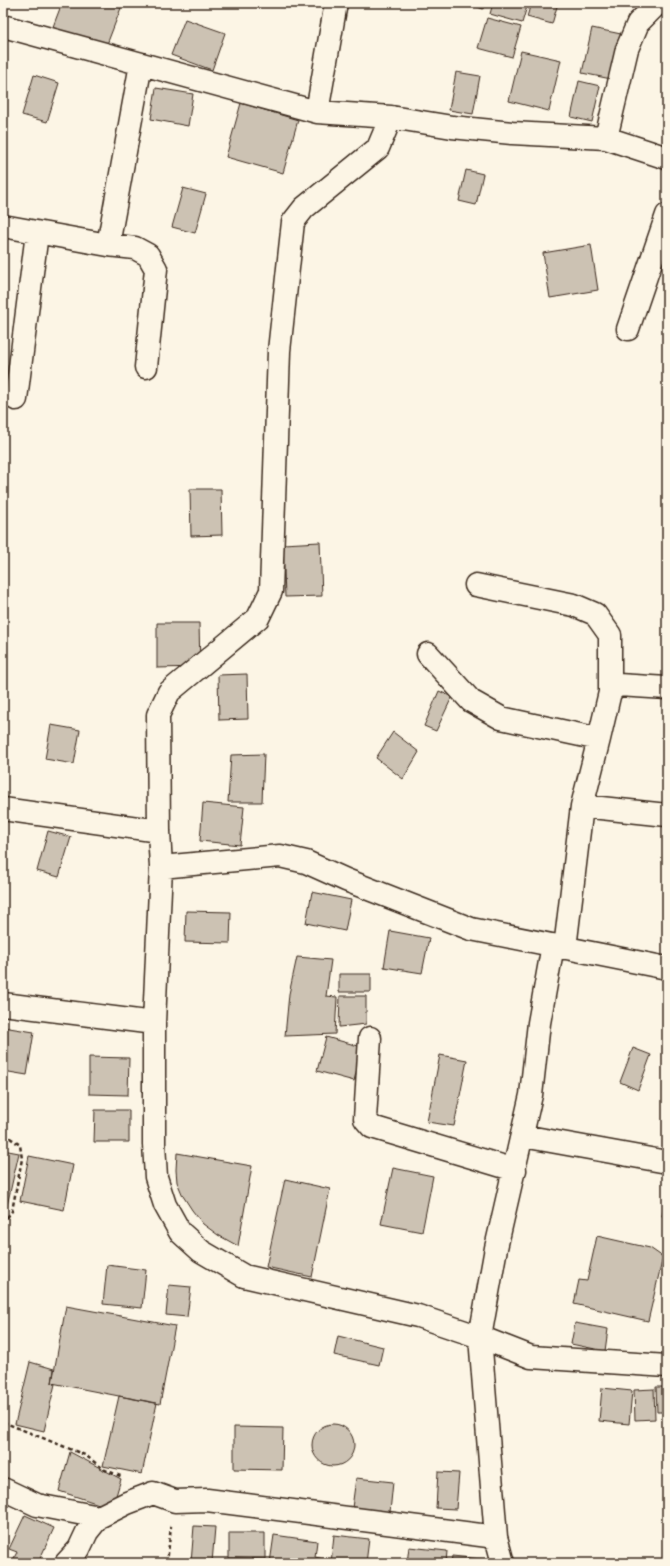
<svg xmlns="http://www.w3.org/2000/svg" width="670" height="1566" font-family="'Playpen Sans',sans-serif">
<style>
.building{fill:#ccc2b3;stroke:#3b2a1e}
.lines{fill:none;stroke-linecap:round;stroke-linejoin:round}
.street-casing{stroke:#3b2a1e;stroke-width:25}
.secondary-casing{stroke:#3b2a1e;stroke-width:25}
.path{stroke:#3b2a1e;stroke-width:2.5;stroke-dasharray:4 3;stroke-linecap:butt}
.street{stroke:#fcf5e5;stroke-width:22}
.secondary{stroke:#fcf5e5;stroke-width:22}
</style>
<rect width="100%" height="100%" fill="#fcf5e5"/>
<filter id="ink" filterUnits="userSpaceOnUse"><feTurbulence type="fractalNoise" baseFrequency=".025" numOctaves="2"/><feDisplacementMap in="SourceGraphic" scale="8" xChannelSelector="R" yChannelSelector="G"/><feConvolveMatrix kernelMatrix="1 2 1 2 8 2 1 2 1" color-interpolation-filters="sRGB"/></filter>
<g filter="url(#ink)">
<!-- building -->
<path class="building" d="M62,3H108L121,8L104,52L51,32Z
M466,3H485L483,9Z
M493,3H528L522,23L490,14Z
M531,3H558L552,24L527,17Z
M487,18L521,27L512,57L478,48Z
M185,19L225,33L212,70L171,55Z
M592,28L621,34L611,79L582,73Z
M521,51L561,60L549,111L509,101Z
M456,72L480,76L473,114L449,110Z
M34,75L59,83L47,122L22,115Z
M579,81L600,86L592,122L571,117Z
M156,88L193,94L188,126L151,119Z
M241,103L298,120L283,173L226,157Z
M466,170L483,174L476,205L459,201Z
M183,188L206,194L195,233L172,227Z
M591,245L598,290L550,298L543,253Z
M190,489H221L222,535L191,536Z
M320,542L322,596L285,597L283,544Z
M157,623H199L200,667L157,668Z
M247,674L248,719L219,720L218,675Z
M439,691L452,697L436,731L424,726Z
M51,725L80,730L74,764L45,759Z
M393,732L419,752L403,779L376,758Z
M264,754L262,802H228L231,755Z
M203,803L244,807L240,845L200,841Z
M48,831L71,837L59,877L37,871Z
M312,892L351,900L345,931L306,923Z
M186,911L231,912L230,943L185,942Z
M390,931L429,938L422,973L384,967Z
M297,957L331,960L326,996L337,997L335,1034L285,1036L289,994Z
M339,974H371V992H339Z
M340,996H366V1024L339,1027Z
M3,1027L34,1032L27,1075L3,1071Z
M326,1037L362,1047L354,1081L317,1071Z
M633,1048L651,1055L638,1090L620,1082Z
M440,1055L467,1060L454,1126L427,1122Z
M89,1057L129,1058L128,1095L89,1094Z
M95,1110H129V1142H94Z
M3,1150L19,1153L6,1210L3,1209Z
M177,1153L252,1166L238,1246L218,1235L203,1224L192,1210L183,1196L177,1182L176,1170Z
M29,1156L73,1165L64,1210L20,1201Z
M393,1168L433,1176L422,1232L381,1224Z
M285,1179L330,1189L312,1277L266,1267Z
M667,1198V1218L662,1216Z
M597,1236L650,1248L663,1257L648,1321L574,1304L579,1280L587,1281Z
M107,1265L146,1270L142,1308L103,1304Z
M169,1285L191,1287L187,1317L166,1315Z
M66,1306L175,1326L160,1404L52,1383Z
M575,1323L608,1329L605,1351L571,1344Z
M338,1336L383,1347L379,1365L334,1355Z
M30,1362L54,1369L52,1383L55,1384L44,1431L15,1424Z
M656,1387H667V1412H657Z
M602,1388L632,1391L629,1424L599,1421Z
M654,1389L655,1419L635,1420L634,1390Z
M119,1396L157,1403L142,1474L103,1466Z
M312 1445a21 21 0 1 1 42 0a21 21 0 1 1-42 0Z
M234,1427L283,1428L282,1470L234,1469Z
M70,1452L121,1479L115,1499L102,1505L59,1491Z
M438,1472L459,1473L456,1509L436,1508Z
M356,1478L393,1482L390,1512L352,1508Z
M25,1515L54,1528L38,1563H19L13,1560L17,1552L9,1549Z
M194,1526L215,1527L212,1563H191Z
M229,1533H265V1559L229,1558Z
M274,1535L317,1541L315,1557L324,1559V1563H270Z
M334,1535L369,1539L366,1563H331Z
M409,1547L447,1551L446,1563H407Z
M452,1556L491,1560V1563H451Z"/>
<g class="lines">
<defs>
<path id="street" d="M3,26L317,112L391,117L378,148L304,208L293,222L279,351L271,591L258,618L169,692L158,715L159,831L161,867L154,1023V1144L156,1177L165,1205L180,1232L201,1251L244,1276L418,1316L480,1337
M317,112L336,3
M391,117L452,127L512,133L606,138L667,158
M606,138L627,49L638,23L658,3
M3,226L108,245L135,248L148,255L156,269L146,367
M108,245L141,64
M628,329L667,215
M16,399L37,233
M476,585L574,605L595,614L610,635V692
M428,654L471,701L501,718L599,739
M582,806L599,739L610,692L618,685L667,688
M3,809L159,831
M161,867L280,856L306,862L346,880L471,929L667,968
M565,948L582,806L667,815
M3,1004L154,1023
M370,1038L365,1119L372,1127L515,1170
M523,1136L667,1162
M3,1489L37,1505L99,1517L127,1503L153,1493L175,1501L207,1500L496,1537
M66,1563L79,1549L87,1532L99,1517
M503,1563L496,1537L480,1337L496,1248L531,1095L539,1023L553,945"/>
<path id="secondary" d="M480,1337L531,1357L667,1366"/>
</defs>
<!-- street casing -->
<use href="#street" class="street-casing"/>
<!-- secondary casing -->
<use href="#secondary" class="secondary-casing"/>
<!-- path -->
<path class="path" d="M3,1136L10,1138L20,1145L22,1159L12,1211L3,1223
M3,1422L85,1455L105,1470L123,1477
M167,1563L171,1526"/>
<!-- street -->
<use href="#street" class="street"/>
<!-- secondary -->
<use href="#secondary" class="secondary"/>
</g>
</g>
<!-- margin -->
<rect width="670" height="1566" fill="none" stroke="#fcf5e5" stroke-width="16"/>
<rect x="8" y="8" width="654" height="1550" fill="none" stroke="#3b2a1e" stroke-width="1.5" filter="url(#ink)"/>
</svg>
